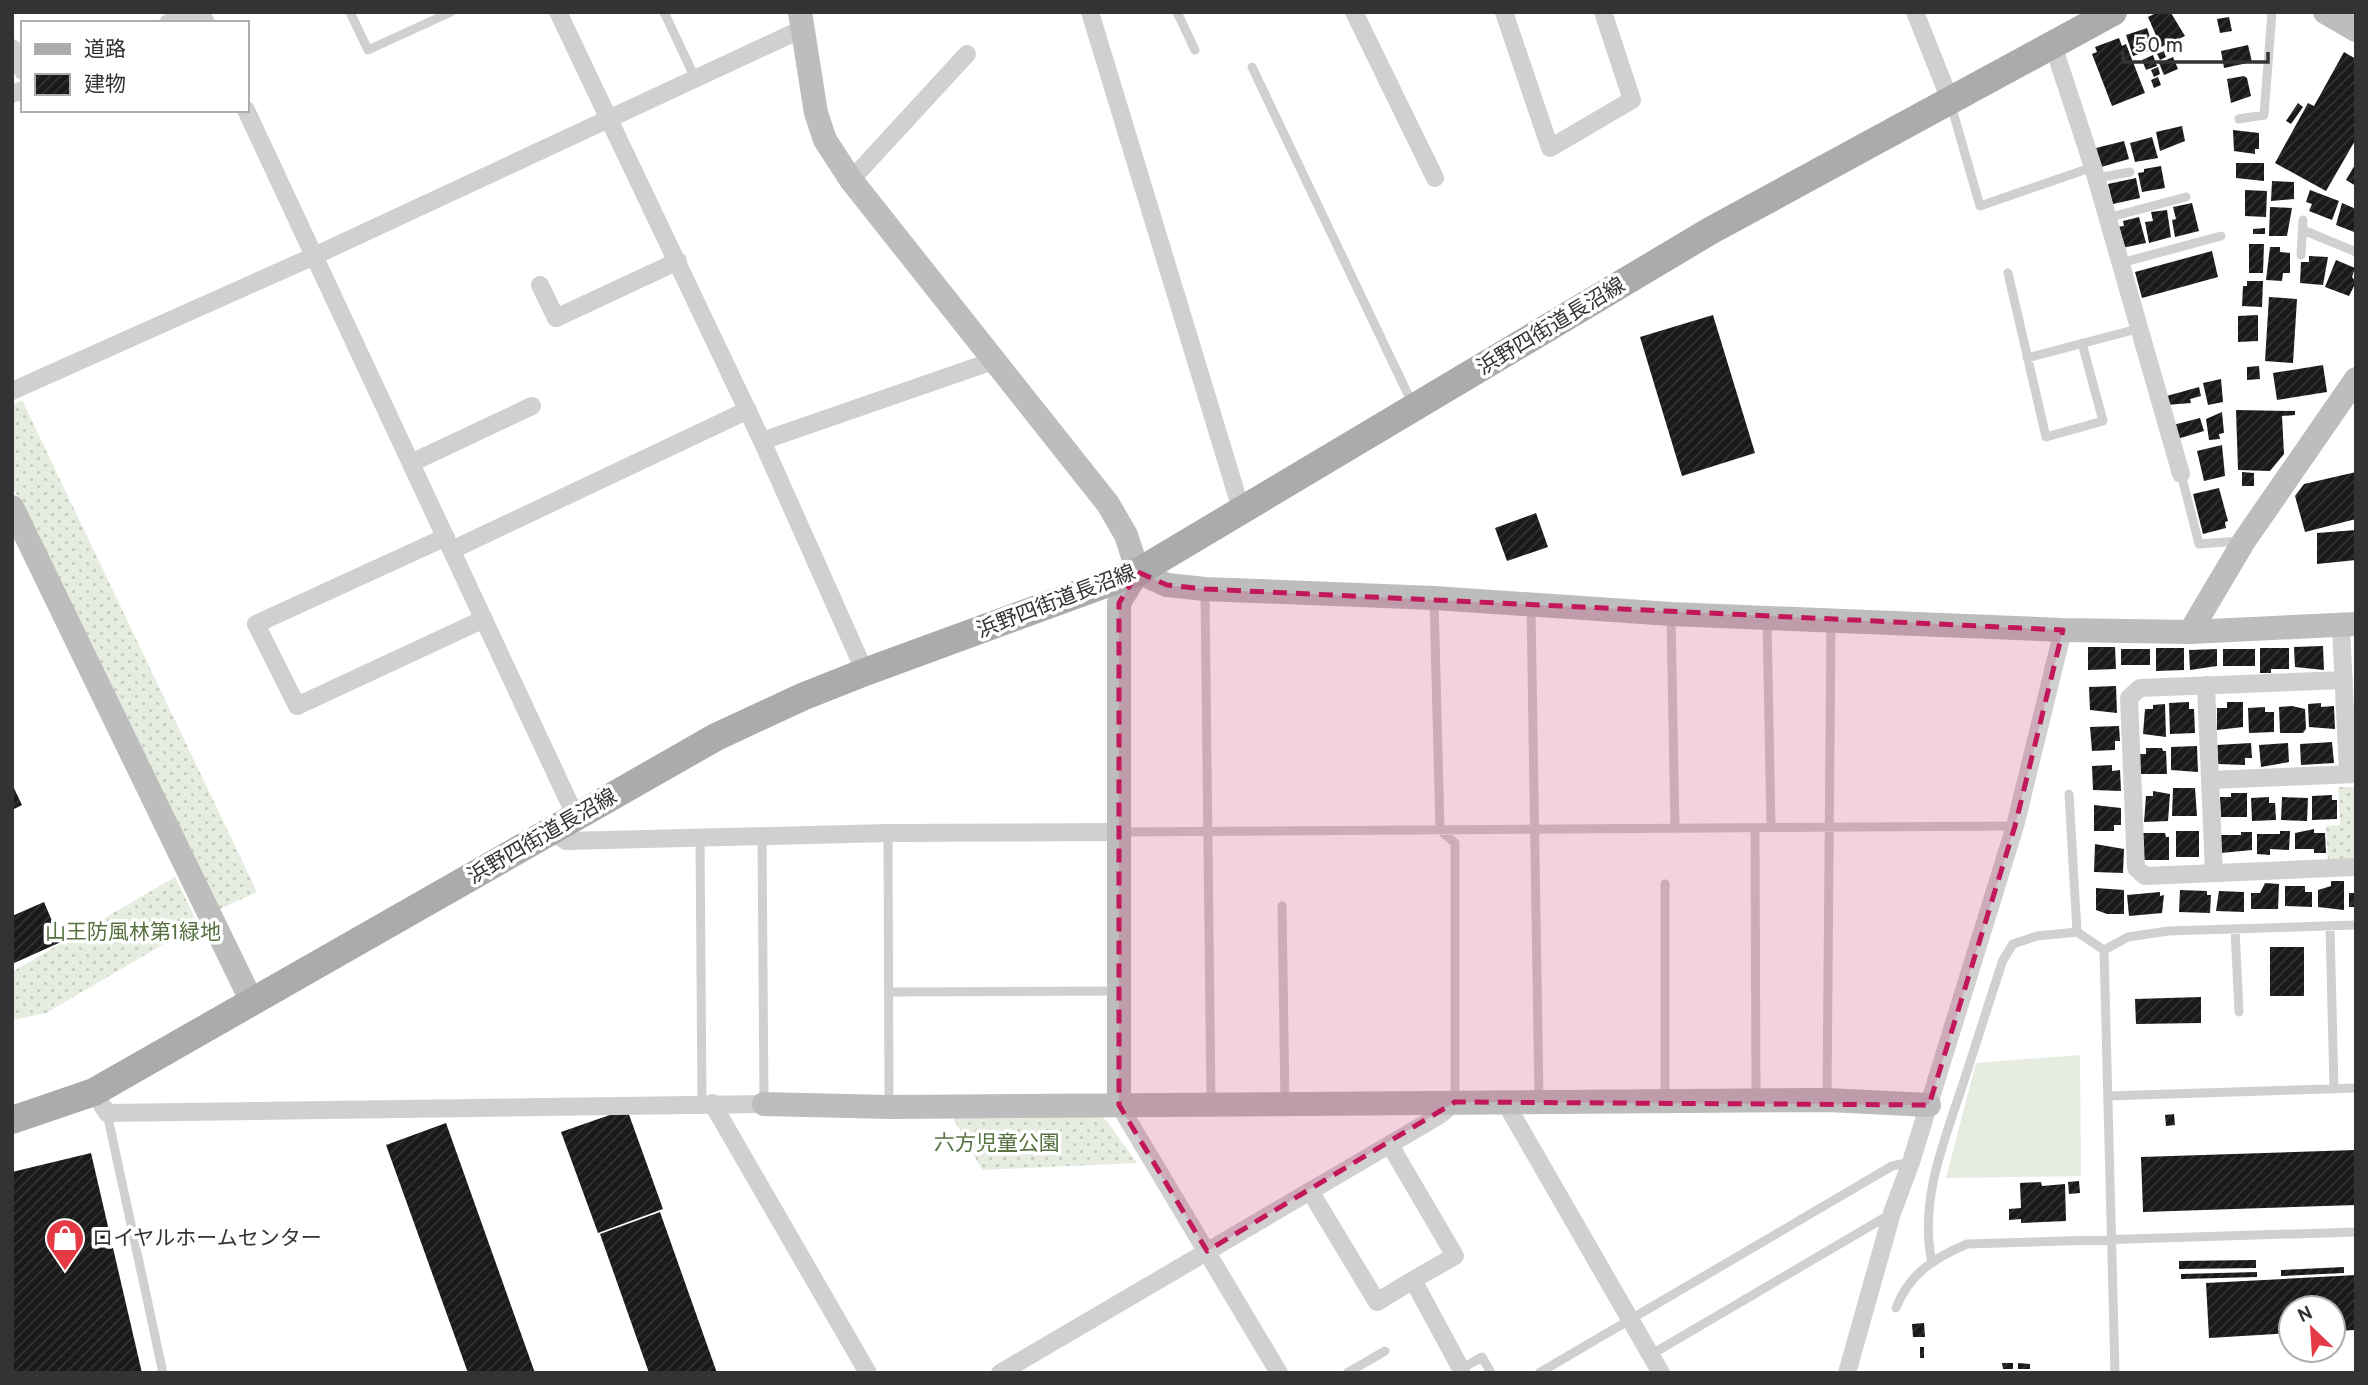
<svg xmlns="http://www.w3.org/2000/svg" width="2368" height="1385" font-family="Overpass,'Noto Sans JP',sans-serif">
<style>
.grass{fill:url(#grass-dots)}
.pitch{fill:#e6ecdf}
.building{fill:url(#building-hatch)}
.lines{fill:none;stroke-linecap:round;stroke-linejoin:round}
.lane{stroke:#d0d0d0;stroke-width:9}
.street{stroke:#d0d0d0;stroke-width:18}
.secondary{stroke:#bdbdbd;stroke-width:24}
.primary{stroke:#ababab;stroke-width:28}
.marked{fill:#c2185b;fill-opacity:0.2;stroke:#c2185b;stroke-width:5;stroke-dasharray:14 9;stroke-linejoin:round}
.labels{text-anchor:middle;stroke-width:7;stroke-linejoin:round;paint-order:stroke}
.street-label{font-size:21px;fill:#333;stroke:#fff}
.park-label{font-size:21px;fill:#56703f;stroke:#fff}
.poi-label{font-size:21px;fill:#333;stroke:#fff;text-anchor:start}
</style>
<defs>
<pattern id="grass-dots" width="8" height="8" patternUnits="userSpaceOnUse" patternTransform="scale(1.75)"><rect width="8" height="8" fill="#e6ecdf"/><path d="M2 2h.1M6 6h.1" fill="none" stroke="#c6cbc0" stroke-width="1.8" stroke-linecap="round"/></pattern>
<pattern id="building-hatch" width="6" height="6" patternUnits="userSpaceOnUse" patternTransform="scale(1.75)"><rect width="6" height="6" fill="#1a1a1a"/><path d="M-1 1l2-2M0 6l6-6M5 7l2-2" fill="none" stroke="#333"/></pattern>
</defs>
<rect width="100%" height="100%" fill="#fff"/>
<!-- grass -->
<path class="grass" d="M22,400L257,892L216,911L12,485V405Z
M2338,787H2356V861L2328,862L2326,826L2340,825Z
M175,877L198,924L46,1013L12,1020V972Z
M1095,1113L1106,1120L1137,1163L982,1170L953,1118Z"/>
<!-- pitch -->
<path class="pitch" d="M2080,1055L2081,1176L1946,1178L1976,1063Z"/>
<!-- building -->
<path class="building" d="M2158,12L2171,13L2185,36L2161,47L2148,17Z
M2229,17L2232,31L2220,33L2217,19Z
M2147,28L2154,49L2133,56L2126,35Z
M2119,38L2122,46L2126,44L2145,93L2112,106L2092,54L2097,52L2095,47Z
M2248,45L2252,62L2224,68L2221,51Z
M2164,51L2166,57L2160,60L2157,54Z
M2344,52L2356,59V139L2326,191L2275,163L2308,103L2314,106Z
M2153,55L2157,66L2146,70L2142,60Z
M2173,57L2178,69L2164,75L2159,63Z
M2158,67L2160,74L2154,77L2151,70Z
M2244,76L2247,78L2251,96L2231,103L2227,79Z
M2158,77L2161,85L2154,88L2151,80Z
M2298,103L2303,107L2291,124L2286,121Z
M2182,126L2185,141L2160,151L2156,132Z
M2233,130L2259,133V149H2255V154L2234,151Z
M2152,137L2158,158L2135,162L2130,143Z
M2124,141L2129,159L2101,167L2096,148Z
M2236,163H2264V181L2236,178Z
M2356,163V186L2346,180Z
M2161,166L2165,188L2142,192L2138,173L2144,172V169Z
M2136,178L2140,198L2113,204L2108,184Z
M2272,181L2294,182V199L2271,201Z
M2245,190L2267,191L2266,217L2245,216Z
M2310,190L2339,201L2332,220L2309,211L2312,204L2306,202Z
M2192,203L2199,231L2175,237L2172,220L2176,219L2173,207Z
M2342,203L2356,209L2354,232L2336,225Z
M2270,207L2292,208L2287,236H2269Z
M2167,210L2171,237L2149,243L2145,222L2153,221L2151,212Z
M2139,217L2146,243L2122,248L2117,227L2124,226L2123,221Z
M2265,228V234H2253V229Z
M2249,244H2264L2263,273H2249Z
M2270,247H2280V252L2290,253V273H2283L2282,281L2266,280Z
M2212,251L2218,277L2142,298L2135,272Z
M2309,256L2328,257L2323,285L2300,283L2301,262H2309Z
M2336,260L2355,268L2352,277L2356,282L2349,296L2325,287Z
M2247,281H2263L2262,307L2242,306L2243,286H2247Z
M2269,297L2297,299L2293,363L2265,361Z
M1713,315L1755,453L1682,476L1640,337Z
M2258,315V341L2238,342V316Z
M2323,365L2327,392L2277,400L2273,373Z
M2259,366L2260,379L2247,380V367Z
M2221,379L2223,402L2208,405L2203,383Z
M2199,387L2201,396L2190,399L2191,403L2166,405L2163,397Z
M2236,410L2295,411V415L2282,416L2284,454L2270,471L2238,470Z
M2222,412L2224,433L2219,434L2220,439L2209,440L2206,419Z
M2200,418L2204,431L2177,439L2173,425Z
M2222,445L2225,476L2204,481L2197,451Z
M2242,472L2254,473V486H2242Z
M2356,472V519L2305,532L2295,496L2304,484Z
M2219,488L2228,521L2225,522L2226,528L2203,534L2193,494Z
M1536,513L1548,547L1507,561L1495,528Z
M2356,530V560L2317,564V533Z
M2323,646L2324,670L2295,667L2294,647Z
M2088,647H2115L2116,669L2088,670Z
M2156,648H2184V670L2156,671Z
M2260,648H2289V669H2271V673H2260Z
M2121,649H2150V665H2121Z
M2217,649V666L2190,670L2189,650Z
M2223,649H2255V666H2223Z
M2116,686L2117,713L2090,710L2089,687Z
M2189,702V709H2194L2195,733L2170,734L2169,703Z
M2227,702H2243V727L2217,730V708H2227Z
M2321,703V707L2334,706L2335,729L2309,727L2308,704Z
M2165,704L2166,737L2143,734L2145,709H2153V705Z
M2292,706L2305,709L2306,729L2303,733H2280L2279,707Z
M2265,707V712H2274V732L2249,733L2248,708Z
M2119,726L2120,741H2115V750L2092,751L2090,727Z
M2332,742L2334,763L2301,765L2300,744Z
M2251,743L2252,758H2245V765L2218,764L2217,745Z
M2288,743L2289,762L2261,767L2259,745Z
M2197,746L2198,772L2171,770V747Z
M2146,748H2162L2163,751H2166L2167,774H2140V754H2146Z
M2112,765V771L2120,770L2121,791L2093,790L2092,766Z
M12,784L22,805L12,810Z
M2173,788H2195L2197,816H2172Z
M2153,791L2170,794L2168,821L2144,822L2146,796H2153Z
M2231,793H2247V817H2221L2220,797H2231Z
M2332,795V800H2337V819L2312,820V796Z
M2269,797V803H2275L2276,820L2252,821L2251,798Z
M2282,797L2308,798L2307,821L2281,820Z
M2094,805L2121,808V825H2114V831H2094Z
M2314,829V833H2325L2326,853H2314V849H2295V833Z
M2176,831H2199V857H2176Z
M2280,831H2290L2289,850L2270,849V855L2257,854V834H2280Z
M2241,832H2252V850L2221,853V835H2241Z
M2143,833H2165L2166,837H2169V860H2144Z
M2095,844L2124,849L2123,873L2094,872Z
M2331,881H2344V910L2318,907V890L2331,886Z
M2265,883L2279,884L2278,909H2251V893H2260Z
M2285,886H2305V892H2312V907L2285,906Z
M2096,888L2124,890V914H2107L2096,910Z
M2180,890L2207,891V895H2211L2210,913L2179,912Z
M2219,891L2244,892V912L2216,911Z
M2160,892V896L2164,895L2162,913L2129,916L2127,895Z
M2349,893H2356V907H2349Z
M44,902L61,942L12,964V916Z
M2270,947H2304V996H2270Z
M2201,997V1023L2136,1024L2135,999Z
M627,1109L663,1209L598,1233L561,1132Z
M2174,1114L2175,1125L2166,1126L2165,1115Z
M446,1123L535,1373H468L386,1145Z
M2356,1150V1205L2143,1212L2141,1157Z
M91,1153L142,1373H12V1172Z
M2079,1181L2080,1193L2069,1194L2068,1182Z
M2041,1182L2042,1186L2065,1184L2066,1221L2021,1223V1219L2009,1220V1209L2021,1208L2020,1183Z
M660,1212L717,1373H649L600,1234Z
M2256,1260V1268L2179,1269V1261Z
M2344,1267V1273L2281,1276V1270Z
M2257,1272V1277L2181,1279V1274Z
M2356,1275V1330L2333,1331V1308H2291V1333L2209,1338L2206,1283Z
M1924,1323L1925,1337H1913L1912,1324Z
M1920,1347H1924V1358H1920Z
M2002,1363H2013V1369H2003Z
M2018,1363L2030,1364V1369H2018Z"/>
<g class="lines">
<!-- lane -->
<path class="lane" d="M350,12L368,50L451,12
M664,12L695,78
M1177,12L1195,50
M1252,67L1413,405
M1951,105L1980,206L2093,167
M2239,119L2264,115L2272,12
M2097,178L2130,172
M2107,218L2186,197
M2303,230L2356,252
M2301,255L2303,220
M2121,263L2221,236
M2008,273L2046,437L2103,421L2082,343
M2027,358L2141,328
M2181,474L2199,544L2239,541
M1205,591L1211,1102
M1434,599L1440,830L1455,843V1100
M1531,607L1539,1100
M1671,616L1675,829
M1767,619L1771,828
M1755,828L1756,1099
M1120,832L2015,826
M888,833L889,1104
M762,836L764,1103
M700,837L702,1103
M1282,906L1285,1103
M2330,926L2334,1089
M2235,929L2239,1012
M2077,932L2104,950
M2104,950L2115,1373
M2104,950L2128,937L2168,931L2356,925
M889,992L1118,991
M2108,1096L2356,1088
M1827,1097L1831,621
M1665,1099V884
M107,1113L163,1373
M1932,1263C1919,1202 1943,1144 1962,1087C1976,1044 1989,1002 2003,960L2013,944L2037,936L2077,932L2069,794
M1896,1308C1909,1274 1934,1258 1967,1244L2356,1232
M1652,1354L1889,1215
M1461,1369L1482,1357L1491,1373
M1347,1373L1385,1351
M1539,1373L1892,1166L1911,1162"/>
<!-- street -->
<path class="street" d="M201,12L206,23
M558,12L762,441L865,672
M1090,12L1241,509
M1354,12L1435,178
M1504,12L1550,148L1632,100L1603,12
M1915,12L1950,100
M168,23L191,12
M2053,45L2093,167L2181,474
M12,48L23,71
M12,94L23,90
M246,110L575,815
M851,180L967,54
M540,285L556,318L678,261
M12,391L312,257L802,29
M762,441L993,361
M411,463L532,406
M446,537L256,624L297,706L484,619
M452,550L748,410
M2341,627L2348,774
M2344,680L2140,688L2129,698L2136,868L2145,876L2356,867
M2206,685L2214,873
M2210,780L2356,774
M550,830L566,841L888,833L1119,832
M94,1092L107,1113L764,1104
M1505,1102L1661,1373
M712,1103L868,1373
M1119,1105L1279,1373
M1390,1145L1455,1256L1413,1280L1461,1369
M1310,1191L1377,1302L1413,1280
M1000,1373L1440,1115L1455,1102
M1847,1373L1892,1213L1911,1162L2015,826L2063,630"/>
<!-- secondary -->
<path class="secondary" d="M800,12L816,113L825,140L851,180L1108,504L1126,535L1138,572L1167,585L1205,589L1434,598L1671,614L2063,630L2190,632L2356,624
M2325,12L2356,30
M12,507L252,1002
M2190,632L2244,541L2356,379
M764,1104L889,1107L1827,1100L1929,1105
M1119,1105V603L1138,572"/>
<!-- primary -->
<path class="primary" d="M12,1120L94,1092L716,737L802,697L865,672L1138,572L1710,231L2113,12"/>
</g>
<!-- marked area -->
<path class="marked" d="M1138,572L1167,585L1205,589L2063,630L2015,826L1929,1105L1455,1102L1207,1251L1119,1105V603Z"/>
<!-- icons -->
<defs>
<symbol id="shop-pin" viewBox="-11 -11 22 30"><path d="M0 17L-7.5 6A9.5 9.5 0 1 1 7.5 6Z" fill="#e63946" stroke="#fff"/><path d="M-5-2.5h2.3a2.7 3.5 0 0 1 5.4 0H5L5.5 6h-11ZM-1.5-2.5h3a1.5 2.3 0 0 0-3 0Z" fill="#fff"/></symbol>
</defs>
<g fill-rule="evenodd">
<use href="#shop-pin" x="43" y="1216" width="44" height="60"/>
</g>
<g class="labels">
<!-- street labels -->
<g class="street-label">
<text transform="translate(1551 326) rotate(-31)" y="7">浜野四街道長沼線</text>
<text transform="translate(1056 601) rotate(-21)" y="7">浜野四街道長沼線</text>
<text transform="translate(542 836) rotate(-30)" y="7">浜野四街道長沼線</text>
</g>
<!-- park labels -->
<g class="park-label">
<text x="133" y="939">山王防風林第1緑地</text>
<text x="997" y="1150">六方児童公園</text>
</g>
<!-- poi labels -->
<g class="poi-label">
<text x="92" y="1245">ロイヤルホームセンター</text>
</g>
</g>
<!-- border -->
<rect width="2368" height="1385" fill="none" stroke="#333333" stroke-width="28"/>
<!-- legend -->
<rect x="21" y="21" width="228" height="91" fill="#ffffff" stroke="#adadad" stroke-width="2"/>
<rect x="35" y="44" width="35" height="10" fill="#ababab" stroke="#adadad" stroke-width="2"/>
<text x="84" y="56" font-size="21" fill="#333333">道路</text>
<rect x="35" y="74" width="35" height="21" fill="url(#building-hatch)" stroke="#adadad" stroke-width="2"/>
<text x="84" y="91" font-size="21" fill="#333333">建物</text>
<!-- north arrow -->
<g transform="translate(2312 1329) rotate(335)"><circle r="33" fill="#ffffff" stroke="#adadad" stroke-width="2"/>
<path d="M0-5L12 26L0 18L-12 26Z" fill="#e63946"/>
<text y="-10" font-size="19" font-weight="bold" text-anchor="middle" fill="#333333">N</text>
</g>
<!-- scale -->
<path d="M2123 52v10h145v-10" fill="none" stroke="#333333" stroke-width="3.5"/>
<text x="2134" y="52" font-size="21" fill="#333333" stroke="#ffffff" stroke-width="5" paint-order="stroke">50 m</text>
</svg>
